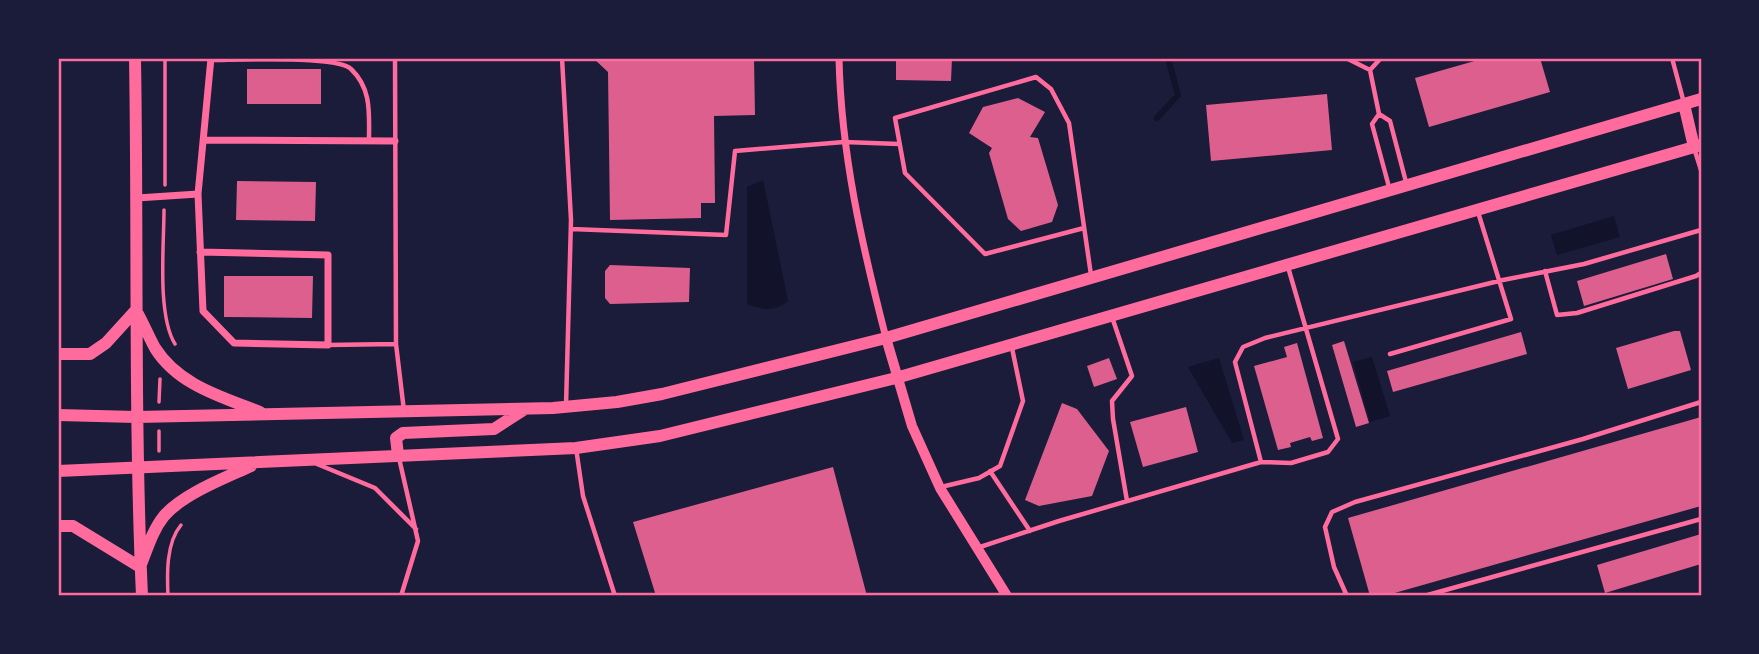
<svg xmlns="http://www.w3.org/2000/svg" width="1759" height="654" font-family="'Roboto Condensed',sans-serif">
<style>
.water{fill:#12122b}
.lines{fill:none;stroke-linecap:round;stroke-linejoin:round}
.stream{stroke:#12122b;stroke-width:6}
.building{fill:#dd5f8e}
.path{stroke:#ff6b9d;stroke-width:3.5}
.service{stroke:#ff6b9d;stroke-width:4.5}
.minor{stroke:#ff6b9d;stroke-width:7}
.tertiary{stroke:#ff6b9d;stroke-width:10}
.secondary{stroke:#ff6b9d;stroke-width:12}
.neatline{fill:none;stroke:#ff6b9d;stroke-width:2.5}
</style>
<rect width="100%" height="100%" fill="#1b1b3a"/>
<!-- water -->
<path class="water" d="M763,180L788,301C774,312 763,310 747,304V187Z
M1614,216L1620,237L1557,255L1551,235Z
M1372,357L1390,416L1370,422L1353,362Z
M1219,358L1244,440L1232,443L1188,367Z"/>
<g class="lines">
<!-- stream -->
<path class="stream" d="M1157,118L1178,95L1168,58"/>
</g>
<!-- building -->
<path class="building" d="M593,58H754L755,115L714,116L715,203H701V218L610,220L608,72Z
M896,58H952L951,81L896,80Z
M1485,58H1540L1550,92L1429,127L1415,78Z
M247,69H321V104H247Z
M1327,94L1332,150L1211,161L1206,105Z
M1018,98L1045,112L1030,137L1038,138L1058,205L1052,222L1021,231L1008,219L989,153L992,148L969,133L983,107Z
M237,181L316,182L315,221L236,220Z
M1666,254L1673,279L1584,306L1577,281Z
M610,265L690,268L689,302L610,304L605,298V271Z
M224,276H313L312,318L224,317Z
M1674,331H1680L1691,370L1628,389L1616,348Z
M1521,332L1527,354L1393,392L1387,371Z
M1344,341L1369,423L1356,427L1332,345Z
M1297,343L1323,438L1312,441L1310,437L1290,443L1291,447L1278,450L1254,366L1287,357L1284,347Z
M1109,358L1117,379L1094,387L1087,366Z
M1062,403L1077,409L1109,451L1092,496L1039,506L1025,500Z
M1186,407L1198,452L1143,467L1130,422Z
M1701,417V506L1384,596H1370L1348,518Z
M833,467L867,596H656L633,522Z
M1701,534V564L1605,593L1597,565Z"/>
<g class="lines">
<!-- path -->
<path class="path" d="M165,185V58
M164,210C164,245 157,315 175,344
M159,402L160,379
M159,431V451
M168,596C167,574 166,543 181,525"/>
<!-- service -->
<path class="service" d="M395,58L396,344L404,411
M562,58L571,220L566,406
M1346,58L1370,70
M1381,58L1370,70L1379,114L1372,124L1389,187
M1672,58L1684,103
M211,60C235,60 338,55 351,69C372,89 369,114 369,140
M1379,114L1390,121L1406,182
M1694,148L1701,170
M1084,228L985,254L905,173L895,118L1036,77L1051,89L1069,123L1091,275
M571,229L726,235L735,151L844,142L899,144
M1545,271L1557,315L1577,313L1696,276L1701,273
M1112,317L1132,376L1112,401L1113,419L1127,501
M328,345L396,344
M1390,354L1511,319L1478,212
M576,448L583,496L615,596
M399,458L418,541L401,596
M1261,462L1235,362L1243,347L1265,338L1503,280L1584,264L1701,230
M317,464L375,488L416,529
M990,471L1030,531
M941,487L979,478L1000,466L1023,401L1012,348
M977,548L1059,521L1261,462L1291,463L1328,452L1338,439L1288,267
M1347,596L1334,567L1325,527L1332,512L1355,502L1583,439L1701,402
M1424,596L1701,519"/>
<!-- minor -->
<path class="minor" d="M839,58C841,154 862,245 886,338
M204,140L395,141
M198,194L203,311L234,343L328,345V255L200,252
M137,198L198,194L211,58"/>
<!-- tertiary -->
<path class="tertiary" d="M886,338L912,426L940,488L1007,596"/>
<!-- secondary -->
<path class="secondary" d="M135,58C138,237 134,417 142,596
M1684,104L1694,147
M138,314C144,325 149,337 155,348C178,385 222,397 260,412
M58,354H90L106,343L136,310
M58,415L136,417L553,408L617,402L662,394L886,338L1701,99
M398,455L396,438L403,433L494,429L525,409
M58,471L576,448L660,436L896,378L1701,145
M58,526H73L140,567C147,550 152,531 164,516C183,494 225,478 251,466"/>
</g>
<!-- border -->
<rect width="1759" height="654" fill="none" stroke="#1b1b3a" stroke-width="119"/>
<rect x="60" y="60" width="1640" height="534" class="neatline"/>
</svg>
